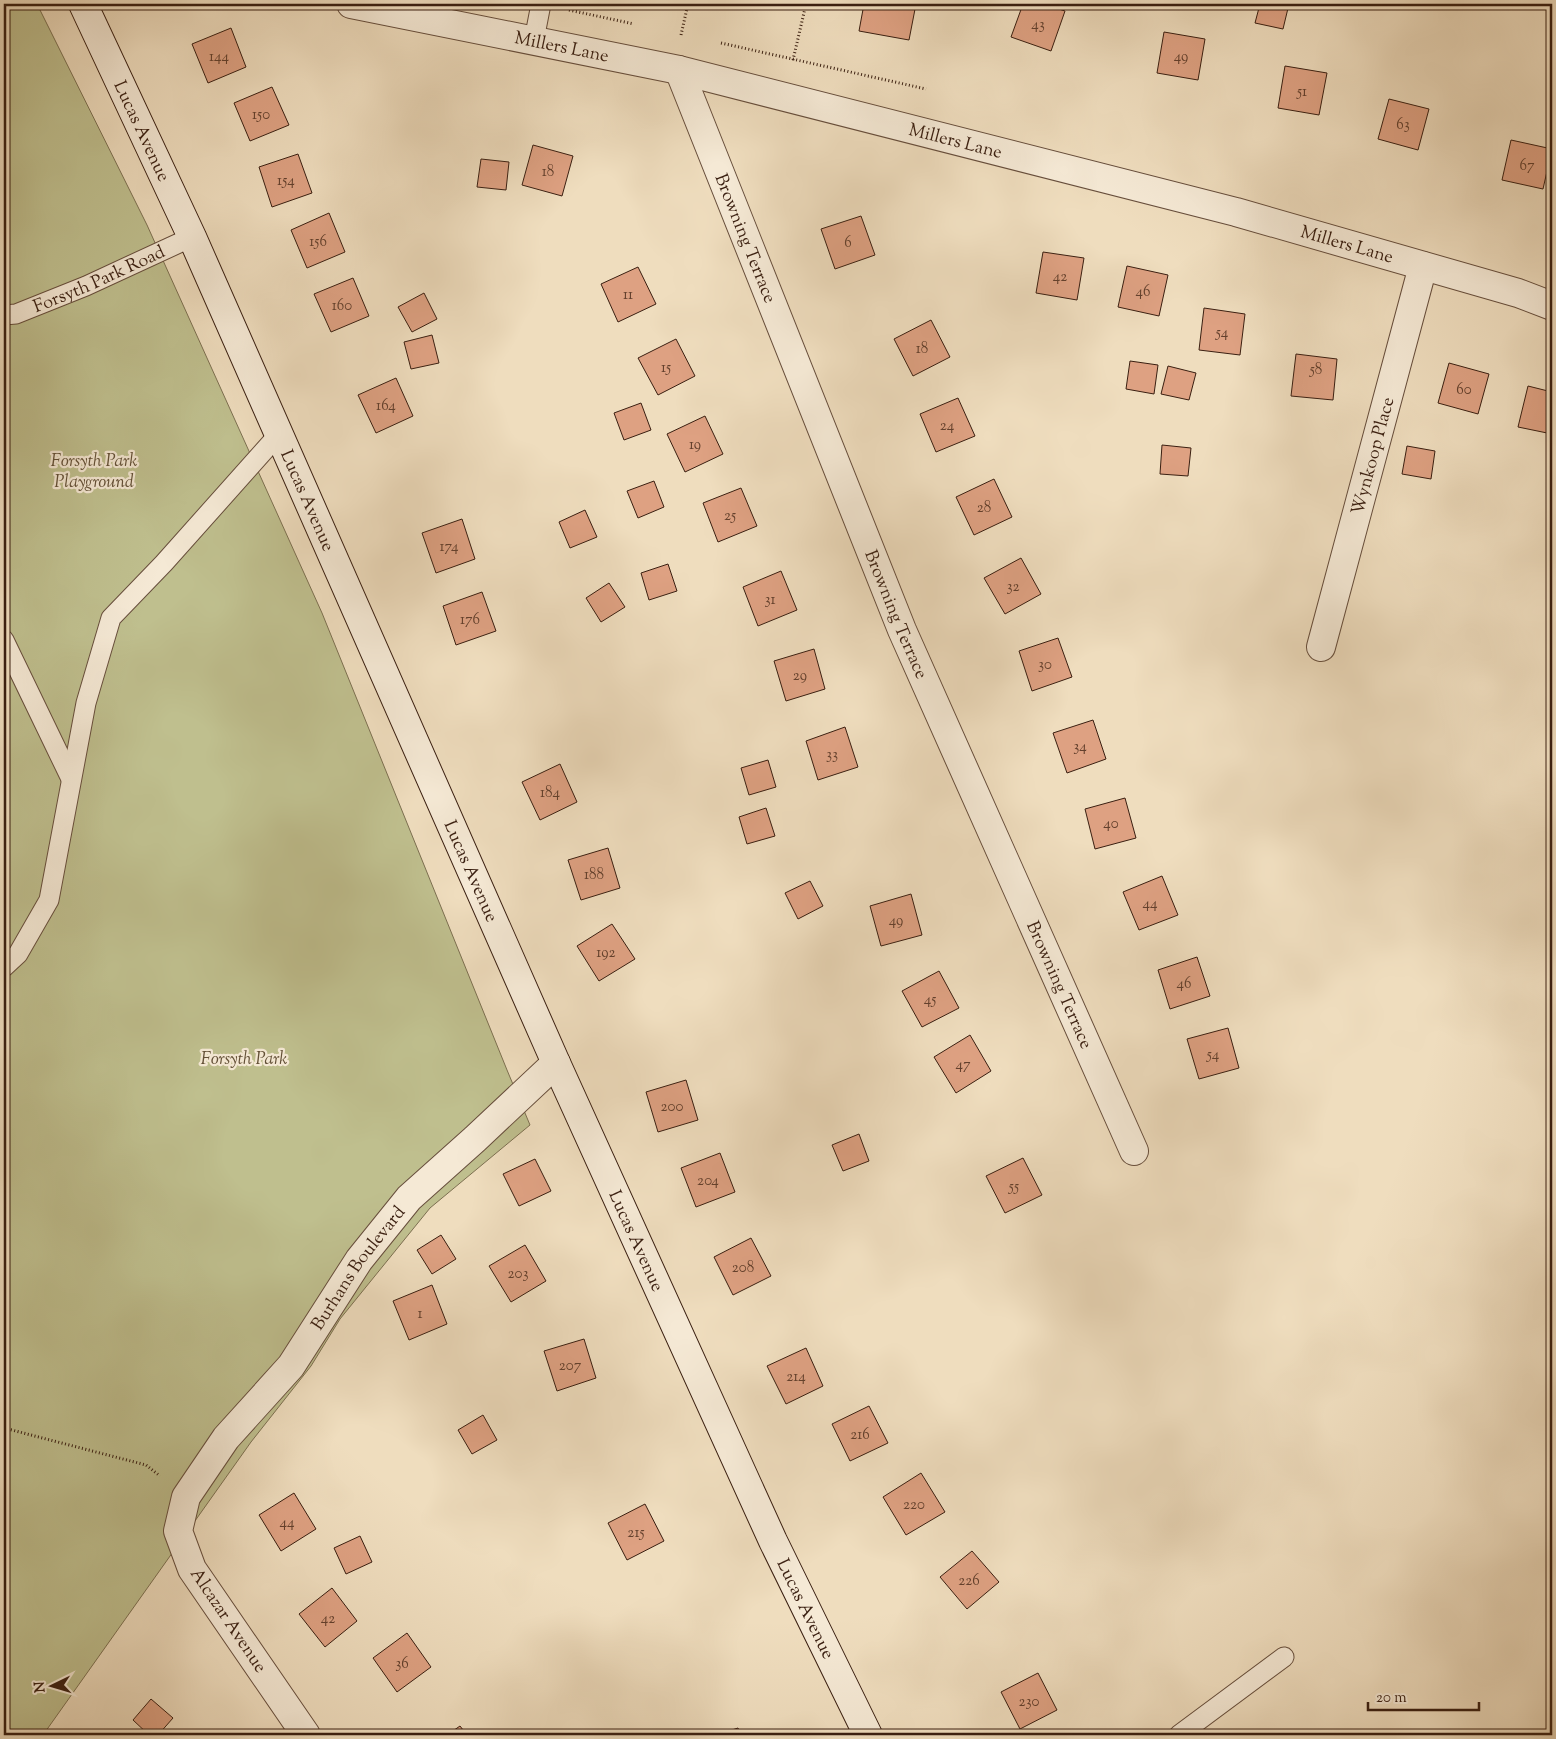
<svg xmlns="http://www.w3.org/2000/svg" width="1556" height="1739" font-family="'Sorts Mill Goudy',serif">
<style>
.green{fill:#bfbf8e;stroke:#7c6f50}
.building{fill:#dea182;stroke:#3a1f11}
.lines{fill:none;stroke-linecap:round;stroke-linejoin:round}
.lane-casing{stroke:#674e3c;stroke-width:21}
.street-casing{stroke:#674e3c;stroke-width:30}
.secondary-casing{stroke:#3a1f11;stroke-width:30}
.path{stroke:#3a1f11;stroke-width:3;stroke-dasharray:1 2.5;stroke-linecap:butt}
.lane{stroke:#f5e9d5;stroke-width:19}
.street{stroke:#f5e9d5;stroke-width:28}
.secondary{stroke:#f5e9d5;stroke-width:28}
.labels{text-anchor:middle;stroke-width:4.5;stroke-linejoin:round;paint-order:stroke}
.number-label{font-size:15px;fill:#63402d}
.street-label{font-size:18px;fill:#3a1f11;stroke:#f5e9d5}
.park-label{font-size:18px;font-style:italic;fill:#624f36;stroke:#f5e9d5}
</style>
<rect width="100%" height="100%" fill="#efddbe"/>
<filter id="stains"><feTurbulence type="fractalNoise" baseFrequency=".004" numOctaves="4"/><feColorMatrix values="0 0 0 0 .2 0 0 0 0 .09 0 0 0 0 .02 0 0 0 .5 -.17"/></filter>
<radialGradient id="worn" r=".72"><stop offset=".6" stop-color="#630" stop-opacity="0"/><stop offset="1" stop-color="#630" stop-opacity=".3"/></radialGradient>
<!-- green -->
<path class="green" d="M4,4H37L147,225L322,613L507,1070L530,1125L430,1208L340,1319L311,1366L251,1442L43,1735H4Z"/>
<!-- building -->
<path class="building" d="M864,4H916L909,40L859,31Z
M1023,4H1043L1065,11L1051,51L1011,37Z
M1260,4H1289L1283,29L1255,23Z
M231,28L246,67L208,83L192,44Z
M1164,32L1205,39L1198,80L1157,73Z
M1285,66L1327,73L1319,115L1278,108Z
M272,87L289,125L250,141L234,103Z
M1389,99L1429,109L1418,150L1378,139Z
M1511,140L1552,149L1543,189L1502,180Z
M533,145L573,156L562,196L522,185Z
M298,154L312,193L272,207L259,167Z
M481,159L509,162L506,190L477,187Z
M329,213L345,252L307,268L291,230Z
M861,216L875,255L835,269L821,229Z
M1043,252L1084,258L1077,300L1036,293Z
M1127,266L1168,275L1159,316L1118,307Z
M638,267L656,304L618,322L601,284Z
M353,278L369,316L331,332L314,294Z
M424,293L437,319L412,332L398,307Z
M1204,308L1245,314L1240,355L1199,350Z
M931,320L950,357L913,376L894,339Z
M432,335L439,363L411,369L404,342Z
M676,339L695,376L658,395L638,358Z
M1296,354L1337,359L1333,400L1291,396Z
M1130,361L1158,365L1154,394L1126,389Z
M1449,363L1489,374L1478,414L1438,403Z
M1168,366L1196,373L1189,400L1161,394Z
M396,378L413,416L376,433L358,395Z
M1528,386L1552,392V434L1518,427Z
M958,398L975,436L936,452L920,414Z
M641,403L651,430L624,440L614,413Z
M705,416L723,454L685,472L667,434Z
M1162,445L1191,448L1188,476L1160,474Z
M1407,446L1435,451L1431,479L1402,474Z
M994,479L1012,517L974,535L956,497Z
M654,481L664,507L638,518L627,491Z
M741,488L757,526L718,542L703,503Z
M585,510L597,537L570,548L559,522Z
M462,519L475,559L436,573L422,533Z
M1021,558L1041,594L1005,614L984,578Z
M668,564L677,591L649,600L641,573Z
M781,571L797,610L758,626L743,587Z
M609,583L625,607L601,622L586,598Z
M482,592L496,631L456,645L443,606Z
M1058,638L1072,677L1032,691L1019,651Z
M814,649L825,689L786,701L774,661Z
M1093,720L1106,759L1067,773L1053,733Z
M845,727L858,767L818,780L806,741Z
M768,760L776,787L749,795L741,768Z
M560,764L577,802L540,820L522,782Z
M1125,798L1136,838L1095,849L1085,809Z
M766,808L775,836L747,844L739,817Z
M608,848L620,888L581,900L568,860Z
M1162,876L1178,915L1139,930L1123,892Z
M810,881L823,906L798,919L785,893Z
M911,894L922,935L881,946L870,906Z
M612,924L635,959L599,981L577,946Z
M1197,957L1210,996L1170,1009L1158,970Z
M939,971L959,1008L922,1027L902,991Z
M1228,1028L1239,1068L1199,1079L1187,1039Z
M970,1035L991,1071L956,1093L934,1057Z
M686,1080L698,1120L658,1132L646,1092Z
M859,1134L869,1161L843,1171L832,1145Z
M720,1153L735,1192L696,1207L681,1168Z
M1023,1158L1042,1195L1005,1213L986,1176Z
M535,1159L551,1191L519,1206L503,1174Z
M441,1235L456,1259L432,1274L417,1250Z
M751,1238L771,1276L733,1295L714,1257Z
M525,1245L546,1281L511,1302L489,1266Z
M432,1285L447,1324L409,1340L393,1301Z
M584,1339L596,1378L557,1391L544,1351Z
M806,1348L823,1386L786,1404L767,1366Z
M869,1406L888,1443L850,1461L832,1424Z
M483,1415L497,1440L472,1454L458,1430Z
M921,1473L945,1512L906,1535L883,1497Z
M294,1493L316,1529L281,1551L259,1515Z
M645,1504L664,1541L627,1560L608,1523Z
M360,1536L372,1562L346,1574L334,1548Z
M972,1551L999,1582L967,1609L940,1577Z
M332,1588L357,1621L325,1647L299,1614Z
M407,1633L431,1667L397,1692L373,1658Z
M1038,1673L1057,1710L1020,1729L1001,1692Z
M151,1699L173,1718L158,1735H149L133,1720Z
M460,1726L467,1735H447Z
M738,1728L741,1735H716Z"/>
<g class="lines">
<defs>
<g id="lane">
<path d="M534,40L541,4"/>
<path id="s1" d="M4,315L16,314L86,286L192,237"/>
<path d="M4,640L71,779"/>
<path d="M4,967L18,954L49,900L86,703L111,618L164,563L279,434"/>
<path d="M1179,1735L1284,1657"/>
</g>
<g id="street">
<path id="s2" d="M351,4L679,70L1236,212L1518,293L1552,306"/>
<path id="s3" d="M679,70L902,630L1134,1151"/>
<path id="s4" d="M1321,647L1423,266"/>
<path id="s5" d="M306,1735L192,1569L178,1531L186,1497L226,1438L291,1366L359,1260L409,1198L475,1139L556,1063"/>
</g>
<g id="secondary">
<path id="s6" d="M83,4L192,237L556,1063L773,1541L868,1735"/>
</g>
</defs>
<!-- lane casing -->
<use href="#lane" class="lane-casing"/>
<!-- street casing -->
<use href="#street" class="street-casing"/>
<!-- secondary casing -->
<use href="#secondary" class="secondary-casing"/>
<!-- path -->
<path class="path" d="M569,10L634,24
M681,35L688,4
M721,43L926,89
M793,60L806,4
M4,1428L146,1465L160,1476"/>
<!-- lane -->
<use href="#lane" class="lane"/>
<!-- street -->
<use href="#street" class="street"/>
<!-- secondary -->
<use href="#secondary" class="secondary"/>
</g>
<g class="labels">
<!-- number labels -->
<g class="number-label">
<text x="1038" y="29">43</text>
<text x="219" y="61">144</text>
<text x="1181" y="61">49</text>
<text x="1302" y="96">51</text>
<text x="261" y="119">150</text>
<text x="1403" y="129">63</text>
<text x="1527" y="170">67</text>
<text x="548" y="176">18</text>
<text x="286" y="185">154</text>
<text x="318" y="246">156</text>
<text x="848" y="247">6</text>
<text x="1060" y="281">42</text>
<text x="1143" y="296">46</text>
<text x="628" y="299">11</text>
<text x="342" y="310">160</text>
<text x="1222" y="337">54</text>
<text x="922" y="353">18</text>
<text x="666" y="372">15</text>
<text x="1316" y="374">58</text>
<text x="1464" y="394">60</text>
<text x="386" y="410">164</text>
<text x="947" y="430">24</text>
<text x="695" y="449">19</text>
<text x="984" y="512">28</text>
<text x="730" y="520">25</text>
<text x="449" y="551">174</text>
<text x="1013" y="591">32</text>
<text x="770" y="604">31</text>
<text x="470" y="624">176</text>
<text x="1045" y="669">30</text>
<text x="800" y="680">29</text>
<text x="1080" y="751">34</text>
<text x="832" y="759">33</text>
<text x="550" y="797">184</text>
<text x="1111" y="828">40</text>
<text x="594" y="879">188</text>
<text x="1150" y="908">44</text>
<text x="896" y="925">49</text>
<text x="606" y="957">192</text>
<text x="1184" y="988">46</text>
<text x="930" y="1004">45</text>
<text x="1213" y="1059">54</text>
<text x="963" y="1069">47</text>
<text x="672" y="1111">200</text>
<text x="708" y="1185">204</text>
<text x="1014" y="1191">55</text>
<text x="743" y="1272">208</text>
<text x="518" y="1278">203</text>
<text x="420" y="1318">1</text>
<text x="570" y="1370">207</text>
<text x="796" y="1381">214</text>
<text x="860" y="1439">216</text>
<text x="914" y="1509">220</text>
<text x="287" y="1527">44</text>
<text x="636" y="1537">215</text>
<text x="969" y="1585">226</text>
<text x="328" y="1623">42</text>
<text x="402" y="1668">36</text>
<text x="1029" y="1706">230</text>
</g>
<!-- street labels -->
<g class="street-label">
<text dy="6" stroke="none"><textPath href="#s2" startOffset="215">Millers Lane</textPath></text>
<text dy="6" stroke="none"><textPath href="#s6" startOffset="140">Lucas Avenue</textPath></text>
<text dy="6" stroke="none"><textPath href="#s2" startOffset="620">Millers Lane</textPath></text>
<text dy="6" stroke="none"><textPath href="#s3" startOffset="181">Browning Terrace</textPath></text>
<text dy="6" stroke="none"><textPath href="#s2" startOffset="1025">Millers Lane</textPath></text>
<text dy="6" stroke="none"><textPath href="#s1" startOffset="102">Forsyth Park Road</textPath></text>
<text dy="6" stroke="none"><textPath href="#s4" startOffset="198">Wynkoop Place</textPath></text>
<text dy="6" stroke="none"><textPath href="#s6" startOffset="545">Lucas Avenue</textPath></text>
<text dy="6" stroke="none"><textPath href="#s3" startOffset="586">Browning Terrace</textPath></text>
<text dy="6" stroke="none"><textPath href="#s6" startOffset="950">Lucas Avenue</textPath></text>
<text dy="6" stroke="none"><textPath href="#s3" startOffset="991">Browning Terrace</textPath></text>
<text dy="6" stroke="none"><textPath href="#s6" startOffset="1355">Lucas Avenue</textPath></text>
<text dy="6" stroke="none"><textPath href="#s5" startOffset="564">Burhans Boulevard</textPath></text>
<text dy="6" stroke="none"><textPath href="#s6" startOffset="1760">Lucas Avenue</textPath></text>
<text transform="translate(229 1620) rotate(56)" y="6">Alcazar Avenue</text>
</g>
<!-- park labels -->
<g class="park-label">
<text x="94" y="466">Forsyth Park<tspan x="94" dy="21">Playground</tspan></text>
<text x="244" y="1064">Forsyth Park</text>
</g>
</g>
<!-- margin -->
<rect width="1556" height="1739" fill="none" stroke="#efddbe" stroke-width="20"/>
<rect x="5" y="5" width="1546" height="1729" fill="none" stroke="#3a1f11" stroke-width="2.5"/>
<rect x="10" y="10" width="1536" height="1719" fill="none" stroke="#3a1f11"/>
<!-- north arrow -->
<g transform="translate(52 1686) rotate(265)" stroke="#f5e9d5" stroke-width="4" paint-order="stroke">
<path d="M0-4L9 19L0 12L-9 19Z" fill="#3a1f11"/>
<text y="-8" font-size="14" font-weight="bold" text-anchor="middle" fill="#3a1f11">N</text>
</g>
<!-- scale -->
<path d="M1368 1702v8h111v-8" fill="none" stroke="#3a1f11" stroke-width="2.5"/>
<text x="1376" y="1702" font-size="15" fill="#3a1f11" stroke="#f5e9d5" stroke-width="4" paint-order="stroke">20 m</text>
<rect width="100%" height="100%" filter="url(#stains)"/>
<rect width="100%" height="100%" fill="url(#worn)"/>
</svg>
